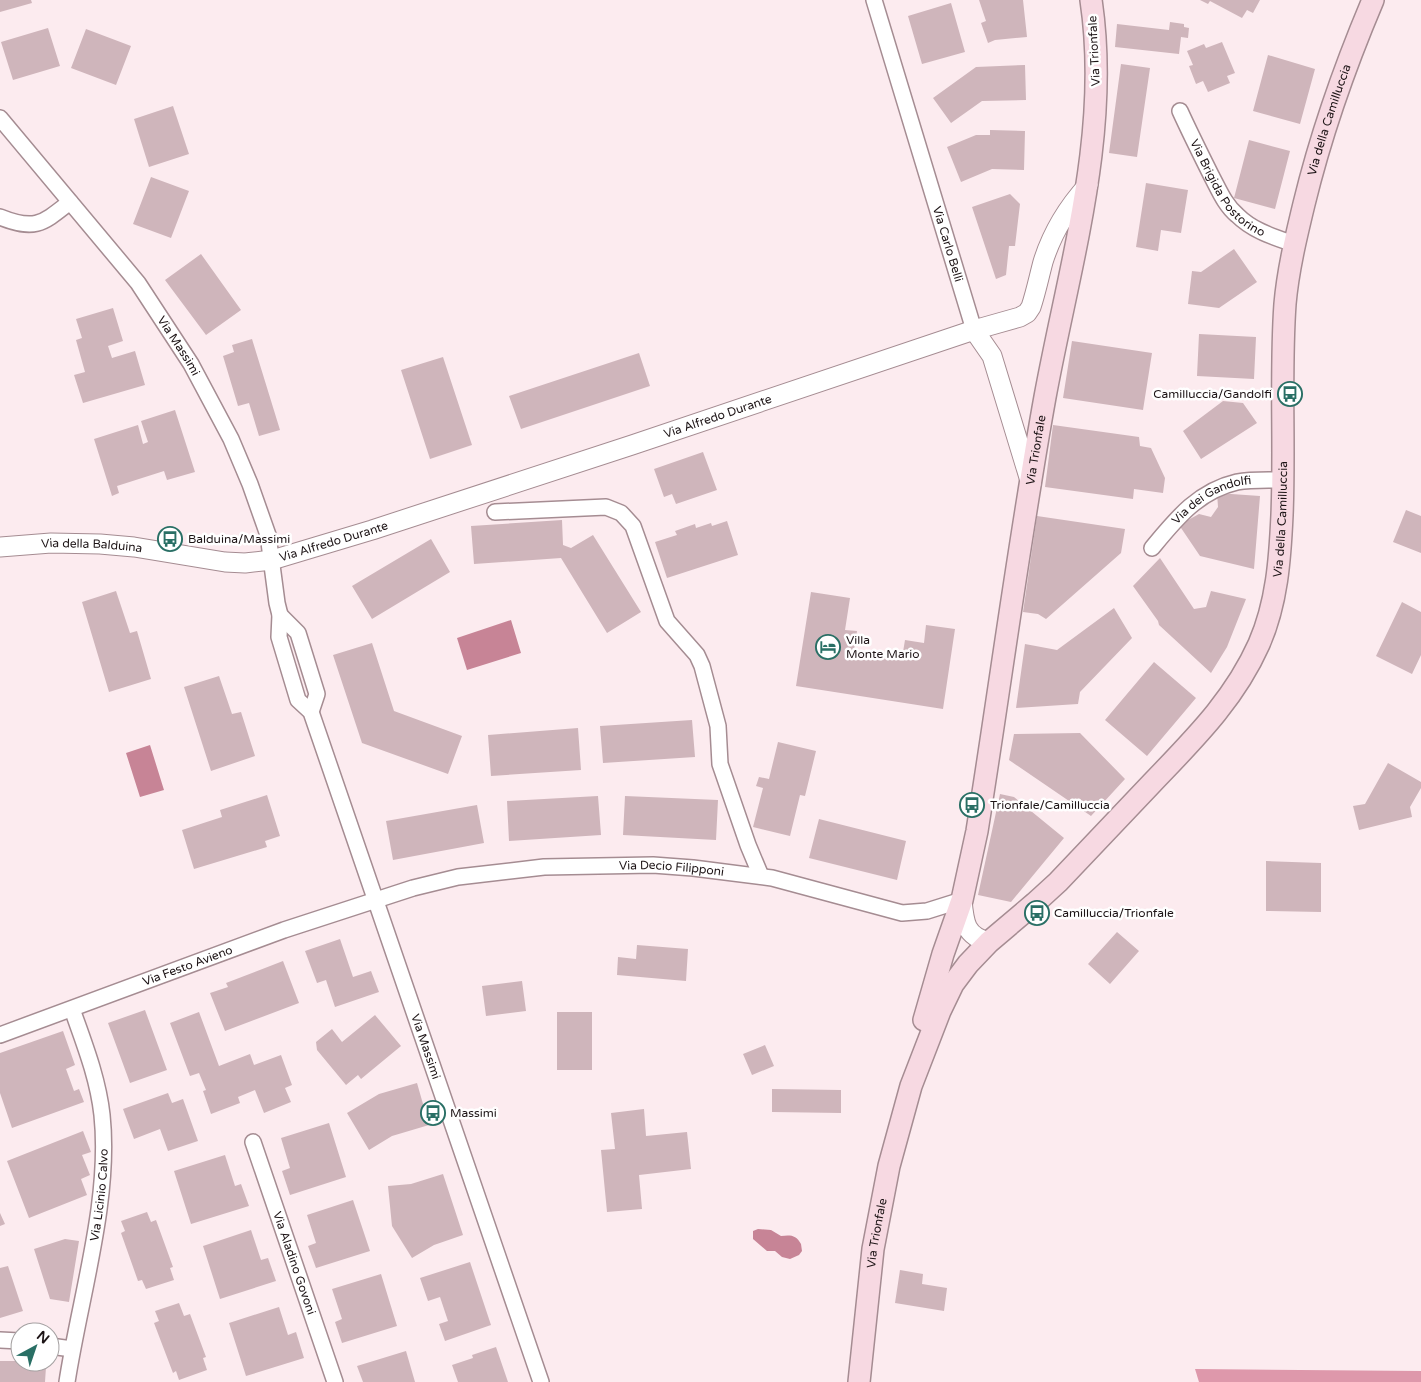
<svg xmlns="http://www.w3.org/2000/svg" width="1421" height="1382" font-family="'Varela Round',sans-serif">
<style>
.forest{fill:#de98ab}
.water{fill:#c78496}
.building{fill:#cfb5bb}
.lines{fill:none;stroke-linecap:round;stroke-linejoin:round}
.minor-casing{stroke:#a58c92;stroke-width:18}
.tertiary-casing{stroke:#a58c92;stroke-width:21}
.secondary-casing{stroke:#a58c92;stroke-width:24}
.minor{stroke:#fff;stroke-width:15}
.tertiary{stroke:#fff;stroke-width:19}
.secondary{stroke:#f7d9e2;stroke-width:21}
.labels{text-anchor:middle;stroke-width:5;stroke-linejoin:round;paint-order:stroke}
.street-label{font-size:12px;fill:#1d1416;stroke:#fff}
.poi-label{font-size:12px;fill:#1d1416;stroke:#fff;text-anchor:start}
</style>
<rect width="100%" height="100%" fill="#fcebef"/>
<!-- forest -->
<path class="forest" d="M1195,1369L1421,1371V1382H1199Z"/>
<!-- water -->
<path class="water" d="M511,620L521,653L467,670L457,638Z
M150,745L164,790L140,797L126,753Z
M758,1229L771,1230L781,1236C791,1235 796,1235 801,1244L802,1251L799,1255L790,1259L782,1257L775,1251H767L753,1239V1231Z"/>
<!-- building -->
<path class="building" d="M0,0H31L32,3L0,12Z
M979,0H1023L1027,37L995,40L988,43L981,23L986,21Z
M1200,0H1260L1253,13L1247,10L1242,18L1210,1L1208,4Z
M951,3L965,52L922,64L908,16Z
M1170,22L1184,24V27L1189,28L1188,38L1181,37L1179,54L1115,47L1117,24L1169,30Z
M48,28L60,66L13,80L1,42Z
M86,29L131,46L116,85L71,68Z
M1222,42L1235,73L1227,76L1230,83L1208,92L1203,81L1196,84L1189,66L1193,65L1187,51L1204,44L1206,48Z
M1268,55L1315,69L1300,124L1253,111Z
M1121,64L1150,68L1137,157L1109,153Z
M1025,65L1026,100L982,101L951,123L933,98L976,67Z
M173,106L189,154L149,167L134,119Z
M990,130L1025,131L1024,170L992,169L961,182L947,147L976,135H990Z
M1249,140L1290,151L1275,209L1234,198Z
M151,177L189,191L171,238L133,224Z
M1146,183L1188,190L1181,233L1161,230L1158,251L1136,247Z
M1010,194L1020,204L1015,246H1009L1006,275L996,279L972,207Z
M1234,249L1257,282L1219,308L1188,304L1192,271L1201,272Z
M201,254L241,310L206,335L165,280Z
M113,308L123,341L108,346L112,358L135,351L145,385L83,403L74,375L85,372L76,340L82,338L76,319Z
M1199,334L1256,337L1254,379L1197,376Z
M252,339L280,430L259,436L249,403L238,406L223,356L234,352L232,345Z
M1072,341L1152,353L1143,410L1063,398Z
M639,353L650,386L521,429L509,396Z
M443,357L472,445L430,459L401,370Z
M1223,401L1243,403L1257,423L1201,459L1183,431Z
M175,410L195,472L167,480L164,471L117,486L119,493L112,496L94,439L138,425L143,444L148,442L141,421Z
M1053,425L1139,437L1140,446L1151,448L1165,478L1163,493L1134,489L1133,499L1045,487Z
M703,452L717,490L676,504L672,494L664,497L654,469Z
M1217,493L1260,496L1254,569L1200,556L1179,525L1199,514L1211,517L1218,507Z
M1406,510L1421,516V553L1393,542Z
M1037,516L1125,529L1121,553L1046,619L1038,614L1023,612Z
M562,520L563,545L571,548L593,535L641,612L607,633L561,558L474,564L471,526Z
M727,521L738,555L667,578L655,542L677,535L675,531L695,524L696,528L711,523L712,526Z
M431,539L450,572L372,619L352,586Z
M1160,558L1194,609L1206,607L1211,591L1246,599L1227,647L1211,673L1159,625L1158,621L1133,586Z
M116,591L130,633L137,631L151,679L109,692L82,602Z
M811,592L850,598L845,630L857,631L854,651L902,658L905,640L924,643L926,625L955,629L943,709L796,686Z
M1402,602L1421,612V655L1412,674L1376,656Z
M1114,608L1132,638L1080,692L1078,704L1016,708L1025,644L1057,650Z
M372,643L394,711L462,736L448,774L362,743L333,655Z
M1154,662L1196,698L1147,756L1105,720Z
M219,676L232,714L241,712L255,756L211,771L184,687Z
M692,720L695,757L603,763L600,726Z
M578,728L581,770L491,776L488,735Z
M1080,733L1125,779L1091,816L1009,760L1014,734Z
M778,742L816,751L805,796L800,795L790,836L753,827L763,788L756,786L759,777L769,779Z
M1388,763L1421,782V788L1410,807L1412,817L1359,830L1353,806L1365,804Z
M1000,794L1014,797L1064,838L1011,902L978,895Z
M267,795L280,836L265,841L267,847L194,869L182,830L222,817L220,810Z
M598,796L601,835L509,841L507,801Z
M625,796L718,800L716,840L623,835Z
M477,805L484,843L393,860L386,821Z
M819,819L906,841L897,880L809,858Z
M1266,861L1321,863V912L1266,911Z
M1117,932L1139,951L1110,984L1088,964Z
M340,939L353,977L371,971L379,992L335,1007L326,980L317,983L305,951Z
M637,945L688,949L686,981L617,975L618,957L636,959Z
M283,961L299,1003L225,1031L210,993L228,987L226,983Z
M522,981L526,1011L486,1016L482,986Z
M145,1010L167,1070L130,1083L108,1023Z
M199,1012L219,1066L250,1054L254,1065L281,1055L292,1085L285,1088L291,1102L264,1113L255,1090L238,1097L240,1103L211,1114L203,1091L206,1090L199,1073L190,1076L170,1023Z
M557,1012H592V1070H557Z
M375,1015L401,1046L361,1079L358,1075L346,1085L317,1050L316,1042L332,1029L342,1042Z
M63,1031L75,1065L66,1069L74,1091L79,1089L84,1102L12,1128L0,1093V1053Z
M765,1045L774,1066L752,1075L743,1054Z
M417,1083L429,1125L392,1136L369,1150L347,1113L379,1094Z
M772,1089L841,1090V1113L772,1112Z
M168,1093L172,1103L183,1099L198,1141L168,1151L160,1129L134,1139L123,1109Z
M644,1109L646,1136L687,1132L691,1169L639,1175L642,1209L607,1212L601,1150L615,1149L611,1113Z
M329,1123L346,1177L290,1195L282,1171L290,1168L281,1138Z
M83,1131L91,1152L82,1155L90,1175L81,1179L87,1195L29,1218L7,1161Z
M225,1155L235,1186L241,1184L249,1206L191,1224L174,1171Z
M443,1174L463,1235L434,1245L412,1258L392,1226L388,1186L411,1184Z
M353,1200L370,1251L316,1268L308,1246L316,1243L307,1215Z
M147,1212L151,1222L156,1220L173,1267L170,1268L174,1280L146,1289L142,1280L138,1281L121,1233L125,1231L121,1221Z
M0,1213L5,1224L0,1226Z
M251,1230L261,1260L268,1258L276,1281L220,1299L203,1246Z
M65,1239L79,1241L69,1302L50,1299L34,1249Z
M470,1262L491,1325L445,1341L439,1324L448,1321L440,1297L428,1301L420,1278Z
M8,1266L23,1311L0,1318V1268Z
M900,1270L923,1274L922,1284L947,1288L944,1311L895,1303Z
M381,1274L397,1326L342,1343L335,1322L342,1319L332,1289Z
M179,1303L184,1316L190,1314L206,1357L203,1358L207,1370L179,1380L176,1371L173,1373L154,1323L159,1321L155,1311Z
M279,1307L288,1335L296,1332L304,1358L246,1376L229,1323Z
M496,1347L508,1382H458L452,1365L473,1358L472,1355Z
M406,1351L415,1382H363L357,1366Z
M0,1361H20V1362H29L46,1367L45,1382H0Z"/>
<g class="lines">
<defs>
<g id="minor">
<path id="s1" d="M874,0L974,330"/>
<path id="s2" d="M1180,111C1190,133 1201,155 1212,177C1219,190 1225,205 1237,215C1253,231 1274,237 1294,244"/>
<path id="s3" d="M0,118L138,283L191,364L231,439L250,484L268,535L277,603L280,615L279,637L298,700L311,712L541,1382"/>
<path d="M0,217C35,231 42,224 70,202"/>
<path d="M495,512L606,507L621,513L633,526L667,621L697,655L702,666L718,726L720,764L748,845L761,876"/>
<path id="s4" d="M1152,548C1176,519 1198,491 1237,482C1252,479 1268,480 1284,480"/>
<path d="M280,615L298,633L317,694L311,712"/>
<path id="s5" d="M0,1035L284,930L413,888L458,877L544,867L653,865L693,868L772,878L902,913L927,911L962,900"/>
<path id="s6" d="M253,1142L335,1382"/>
<path d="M0,1340L20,1341"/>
<path d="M50,1346L72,1349"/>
<path id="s7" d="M67,1382C80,1297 111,1200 102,1115C98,1078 84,1043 72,1009"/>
</g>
<g id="tertiary">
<path d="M974,330L992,356L1031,484"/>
<path id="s8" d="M0,547L51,543L100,544L134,547L225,562L245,563L272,560L372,530L632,445L974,330L1020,317L1027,313L1031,307C1036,292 1039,277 1043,262C1052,233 1068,207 1088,185"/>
<path d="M962,900C964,922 965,936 989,942"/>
</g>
<g id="secondary">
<path id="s9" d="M924,1020L943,954L962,900L977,831C1000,687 1019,541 1045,397C1069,266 1111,134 1091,0"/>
<path id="s10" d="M859,1382L873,1249L889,1166L911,1086L940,1011L953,984L968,964L989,942L1035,903L1058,882C1089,849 1121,816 1152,783C1194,739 1234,700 1259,644C1277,603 1280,559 1282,515C1285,445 1280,374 1285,304C1288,270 1296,237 1304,204C1321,134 1345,66 1373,0"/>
</g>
</defs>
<!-- minor casing -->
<use href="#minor" class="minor-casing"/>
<!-- tertiary casing -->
<use href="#tertiary" class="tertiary-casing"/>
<!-- secondary casing -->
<use href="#secondary" class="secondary-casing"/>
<!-- minor -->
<use href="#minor" class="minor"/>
<!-- tertiary -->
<use href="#tertiary" class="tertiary"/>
<!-- secondary -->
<use href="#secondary" class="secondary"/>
</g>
<!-- icons -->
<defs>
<symbol id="bus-ring" viewBox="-11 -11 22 22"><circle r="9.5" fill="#fff" stroke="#296f65" stroke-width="1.5"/><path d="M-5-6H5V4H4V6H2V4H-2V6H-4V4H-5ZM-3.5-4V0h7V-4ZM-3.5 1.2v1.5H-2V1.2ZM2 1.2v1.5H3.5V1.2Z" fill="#296f65"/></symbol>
<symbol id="hotel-ring" viewBox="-11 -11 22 22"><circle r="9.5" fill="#fff" stroke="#296f65" stroke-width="1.5"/><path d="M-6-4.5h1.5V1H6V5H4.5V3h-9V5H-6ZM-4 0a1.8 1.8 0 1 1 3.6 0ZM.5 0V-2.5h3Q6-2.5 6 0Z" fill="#296f65"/></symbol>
</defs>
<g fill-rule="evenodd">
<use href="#bus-ring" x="1276" y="380" width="28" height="28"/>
<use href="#bus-ring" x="156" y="525" width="28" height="28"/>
<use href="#hotel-ring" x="814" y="633" width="28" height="28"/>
<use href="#bus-ring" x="958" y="791" width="28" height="28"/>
<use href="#bus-ring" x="1023" y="899" width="28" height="28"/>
<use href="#bus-ring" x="419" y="1099" width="28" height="28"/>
</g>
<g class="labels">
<!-- street labels -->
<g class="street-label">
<text transform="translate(1094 51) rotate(-93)" y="4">Via Trionfale</text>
<text dy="4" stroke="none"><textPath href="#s10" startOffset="1404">Via della Camilluccia</textPath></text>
<text dy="4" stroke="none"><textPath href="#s2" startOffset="92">Via Brigida Postorino</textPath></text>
<text dy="4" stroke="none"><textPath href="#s1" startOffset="255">Via Carlo Belli</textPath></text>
<text dy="4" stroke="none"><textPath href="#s3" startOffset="290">Via Massimi</textPath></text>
<text dy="4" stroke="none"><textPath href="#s8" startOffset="742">Via Alfredo Durante</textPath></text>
<text dy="4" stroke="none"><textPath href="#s9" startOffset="582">Via Trionfale</textPath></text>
<text dy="4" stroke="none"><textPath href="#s4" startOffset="79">Via dei Gandolfi</textPath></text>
<text dy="4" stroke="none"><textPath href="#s10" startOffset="999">Via della Camilluccia</textPath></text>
<text dy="4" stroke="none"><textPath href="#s8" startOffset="338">Via Alfredo Durante</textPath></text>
<text dy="4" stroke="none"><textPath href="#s8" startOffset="92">Via della Balduina</textPath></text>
<text dy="4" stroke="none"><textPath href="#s5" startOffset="699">Via Decio Filipponi</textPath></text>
<text dy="4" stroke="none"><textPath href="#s5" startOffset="200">Via Festo Avieno</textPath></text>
<text dy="4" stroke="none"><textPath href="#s3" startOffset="1040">Via Massimi</textPath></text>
<text dy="4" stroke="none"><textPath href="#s7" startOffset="190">Via Licinio Calvo</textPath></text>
<text dy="4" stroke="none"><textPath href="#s10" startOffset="150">Via Trionfale</textPath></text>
<text dy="4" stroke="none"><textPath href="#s6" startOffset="128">Via Aladino Govoni</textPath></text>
</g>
<!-- poi labels -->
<g class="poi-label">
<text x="1272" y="398" text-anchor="end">Camilluccia/Gandolfi</text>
<text x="188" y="543">Balduina/Massimi</text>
<text x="846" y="644">Villa<tspan x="846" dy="14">Monte Mario</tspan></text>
<text x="990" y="809">Trionfale/Camilluccia</text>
<text x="1054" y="917">Camilluccia/Trionfale</text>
<text x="450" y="1117">Massimi</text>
</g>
</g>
<!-- north arrow -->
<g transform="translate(35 1347) rotate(40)"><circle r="24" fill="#ffffff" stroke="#a5a1a2"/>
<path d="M0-4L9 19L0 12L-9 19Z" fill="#296f65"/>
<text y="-8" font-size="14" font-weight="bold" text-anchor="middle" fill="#1d1416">N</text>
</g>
</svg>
